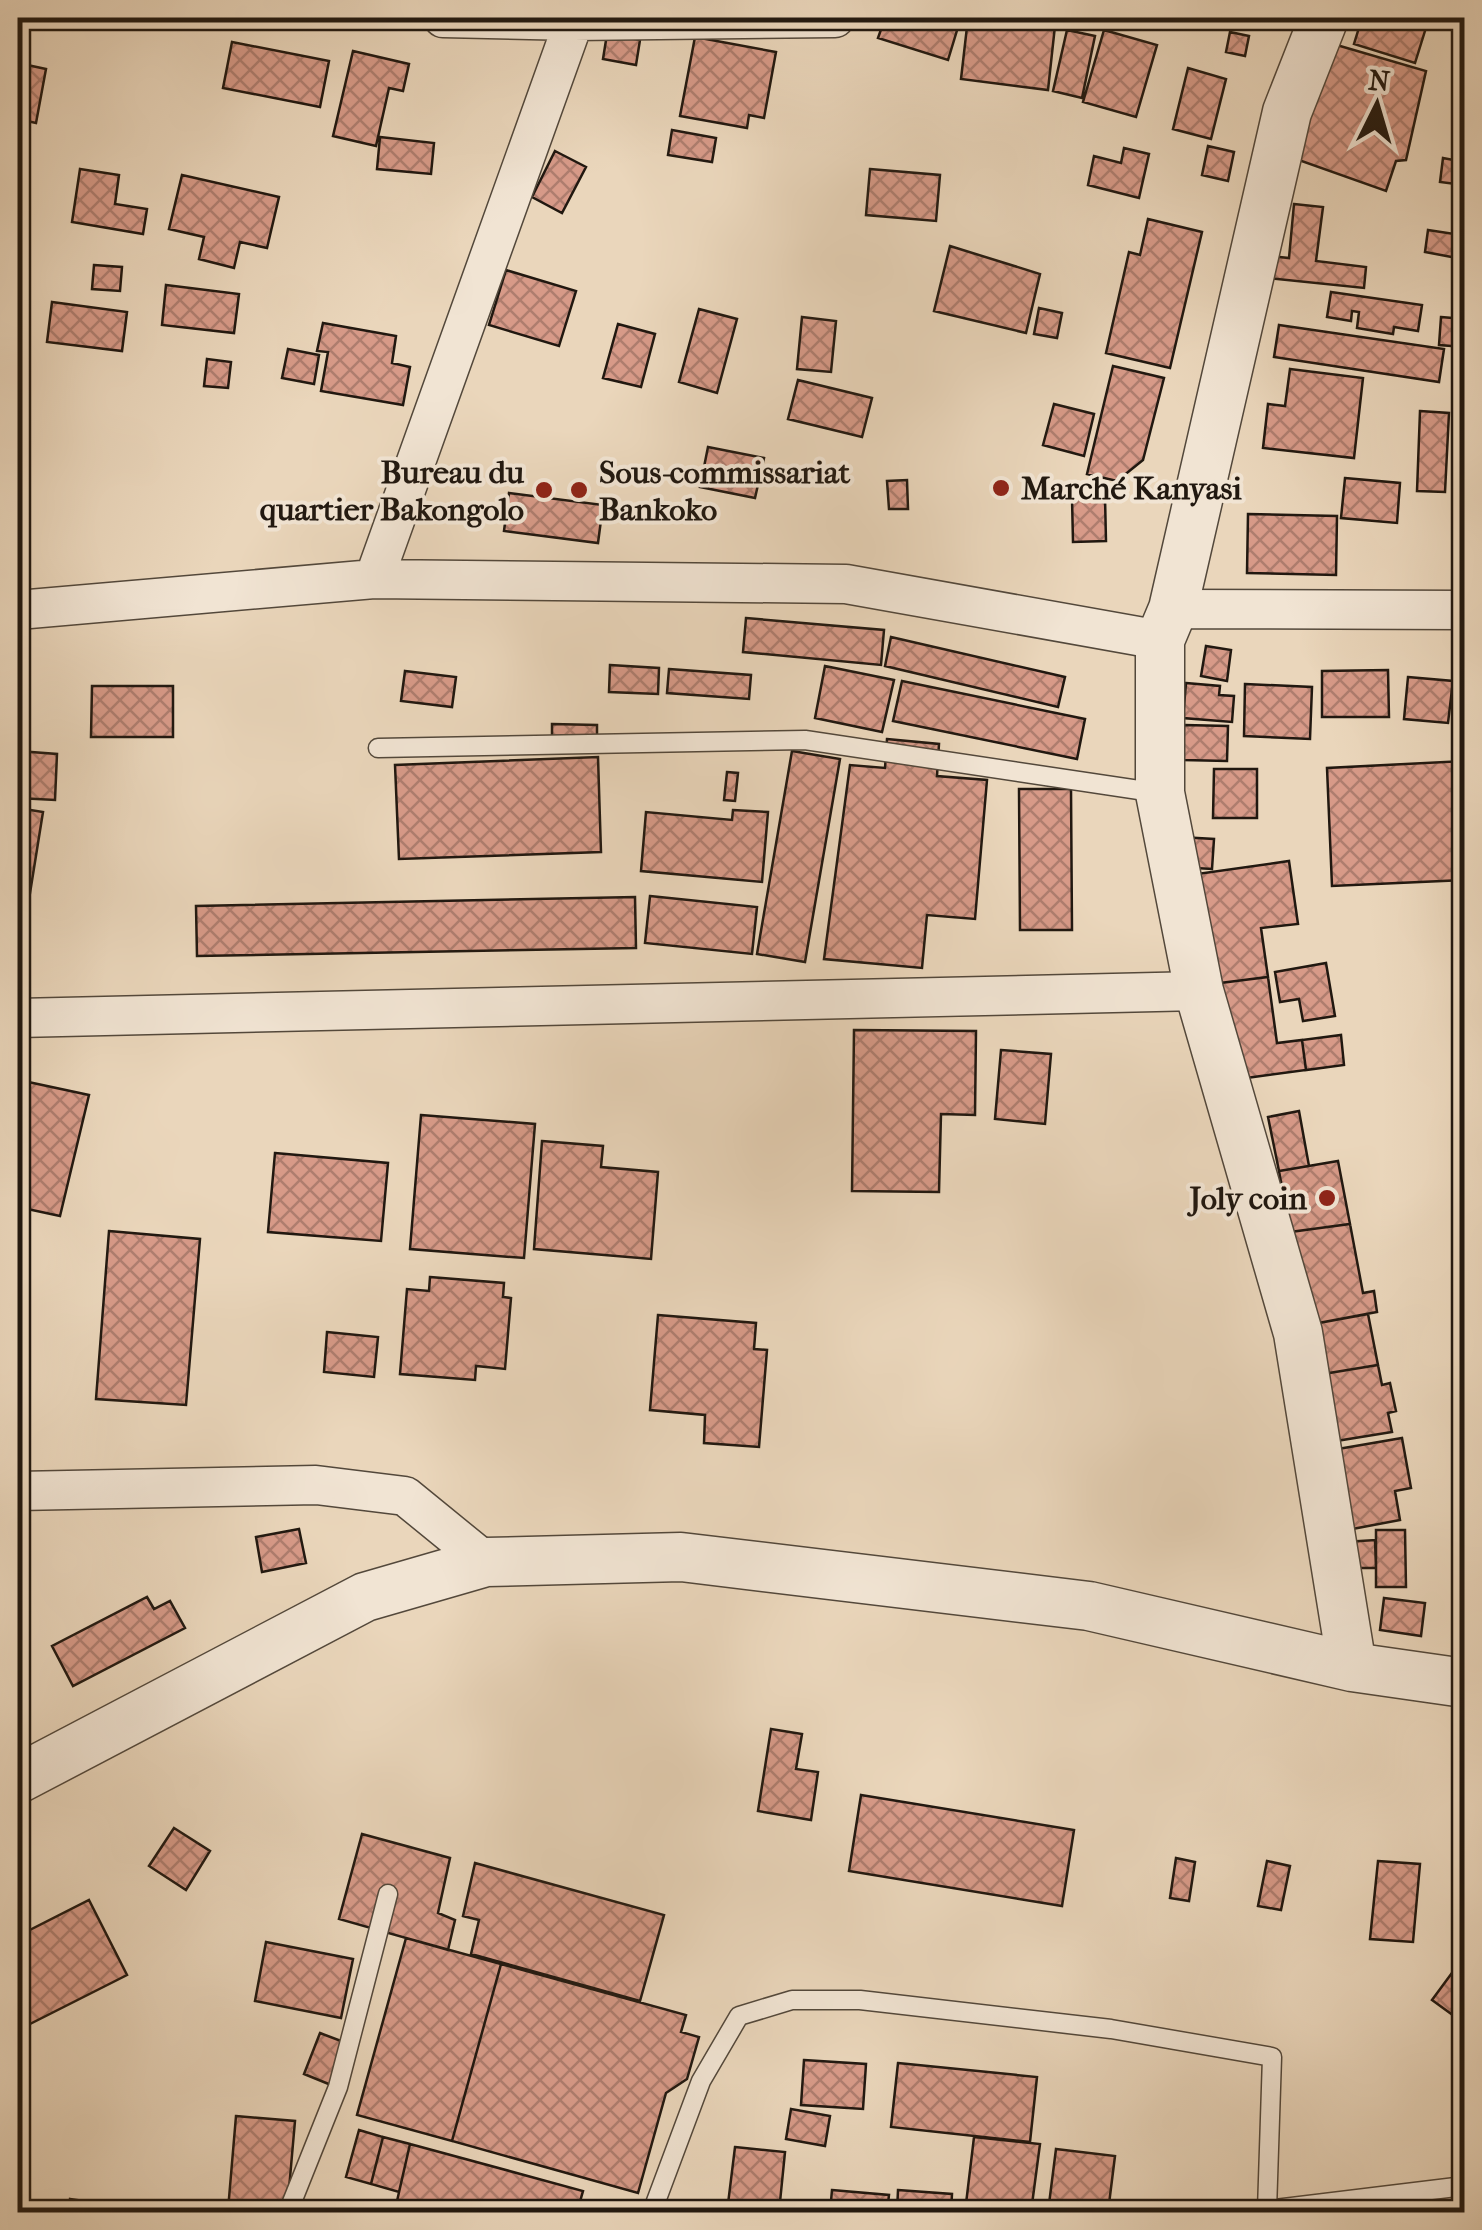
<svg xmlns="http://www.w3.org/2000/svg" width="1482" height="2230" font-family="'IM FELL French Canon',serif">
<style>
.building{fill:url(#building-cross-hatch);stroke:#211810;stroke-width:2.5}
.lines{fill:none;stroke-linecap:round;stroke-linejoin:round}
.service-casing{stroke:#53483b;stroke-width:21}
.minor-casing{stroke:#53483b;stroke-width:41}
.tertiary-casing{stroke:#53483b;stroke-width:51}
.service{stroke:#f1e4d3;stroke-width:18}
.minor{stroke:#f1e4d3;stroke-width:38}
.tertiary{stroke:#f1e4d3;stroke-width:48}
.poi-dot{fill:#8f2418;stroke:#f1e4d3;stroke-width:4}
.labels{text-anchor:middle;stroke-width:8;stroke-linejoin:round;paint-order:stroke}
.poi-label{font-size:32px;font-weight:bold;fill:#211810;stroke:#f1e4d3;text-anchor:end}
</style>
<defs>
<pattern id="building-cross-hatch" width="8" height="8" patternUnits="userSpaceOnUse" patternTransform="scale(2.5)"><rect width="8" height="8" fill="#d79a88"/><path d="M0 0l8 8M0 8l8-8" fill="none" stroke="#ae7d6e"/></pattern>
</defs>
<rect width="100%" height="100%" fill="#ead6bb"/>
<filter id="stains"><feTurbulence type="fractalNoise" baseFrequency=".002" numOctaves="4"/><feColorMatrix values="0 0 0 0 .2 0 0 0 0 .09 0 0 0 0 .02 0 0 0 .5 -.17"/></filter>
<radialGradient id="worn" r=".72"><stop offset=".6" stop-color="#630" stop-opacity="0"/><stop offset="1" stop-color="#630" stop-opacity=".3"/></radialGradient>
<!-- building -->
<path class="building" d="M885,18H927L958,27L948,60L878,38Z
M968,18L1055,26L1048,90L961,79Z
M1362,18H1429L1415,63L1354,44Z
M1067,30L1095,36L1082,98L1053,91Z
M1104,30L1157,45L1136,117L1083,102Z
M1230,32L1249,36L1245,56L1226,52Z
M607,34L640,40L636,65L603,59Z
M695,37L776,52L764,118L749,115L747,128L680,116Z
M1323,41L1426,71L1406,160L1396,161L1386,191L1293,158Z
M232,42L329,61L320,107L223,88Z
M353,51L409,64L403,91L389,88L376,146L333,136Z
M18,63L46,69L36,123L18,119Z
M1188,68L1226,79L1211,139L1173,129Z
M672,130L716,138L712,162L668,155Z
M380,137L434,143L431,174L377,169Z
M1208,146L1234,152L1228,181L1202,175Z
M1124,148L1149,154L1139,198L1088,185L1094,156L1121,163Z
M555,151L586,167L562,213L532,197Z
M1443,158L1464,162V185L1440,182Z
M80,169L119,175L115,204L147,209L143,234L72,222Z
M870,169L940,175L936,221L866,215Z
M182,175L279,197L267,248L240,242L234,268L199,259L204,237L169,229Z
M1294,204L1323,207L1316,261L1366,267L1364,288L1268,278L1271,256L1289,258Z
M1148,219L1202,232L1170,368L1106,353L1129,252L1140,255Z
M1428,230L1461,235L1457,258L1425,252Z
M950,246L1040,274L1026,333L934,311Z
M94,265L122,267L120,291L92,289Z
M506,270L576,291L559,346L489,325Z
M166,285L239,294L234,333L162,325Z
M1331,292L1422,305L1418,331L1394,327L1393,334L1357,328L1359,312L1352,311L1351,321L1327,317Z
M52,302L127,312L122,351L47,342Z
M1039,308L1062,313L1057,338L1034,334Z
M699,309L737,319L717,393L679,382Z
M802,317L836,321L831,372L797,369Z
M1441,317L1464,319V347L1439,345Z
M323,323L396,336L392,363L410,367L403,405L321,391L328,352L317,351Z
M618,324L655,334L641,387L603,378Z
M1279,325L1444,349L1439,382L1274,357Z
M288,349L319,355L314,384L282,378Z
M207,359L231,362L228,388L204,386Z
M1113,366L1164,378L1143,460L1117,481L1087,474Z
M1290,369L1363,378L1354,458L1263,448L1268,404L1285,406Z
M798,380L872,398L862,437L788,419Z
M1054,404L1094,414L1084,456L1043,445Z
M1420,411L1449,413L1445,492L1417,491Z
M708,447L764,458L755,498L700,487Z
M1345,478L1400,483L1397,523L1341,518Z
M907,480L908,509H889L887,481Z
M509,493L603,505L598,543L504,531Z
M1105,497L1106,541L1073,542L1072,498Z
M1248,514L1337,516L1336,575L1247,573Z
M746,618L884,630L881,665L743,652Z
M891,637L1065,677L1058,707L885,666Z
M1206,646L1231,650L1227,681L1201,676Z
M610,665L659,668L658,694L609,692Z
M825,666L894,680L882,732L815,718Z
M669,669L751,675L749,699L667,693Z
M1388,670L1389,717H1322V671Z
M405,671L456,677L452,707L401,701Z
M1408,677L1453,681L1448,723L1404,719Z
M902,681L1085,719L1077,759L893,721Z
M1186,683L1220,686L1219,695L1234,696L1232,722L1183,718Z
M1245,684L1312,687L1310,739L1244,736Z
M92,686H173V737H91Z
M552,724L597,725V742L552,741Z
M1184,725L1228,726L1227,761L1183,760Z
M887,739L939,744L937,776L987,780L975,919L927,915L922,968L824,959L850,765L885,768Z
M18,751L57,754L55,800L18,798Z
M792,751L840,759L805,962L757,954Z
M598,757L601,852L399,859L395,765Z
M1464,761V880L1332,886L1327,768Z
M1214,769H1257V818H1213Z
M727,772L738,773L735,801L724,800Z
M1019,789H1071L1072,930H1020Z
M18,808L43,812L18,968Z
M733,810L768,812L762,882L641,871L646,812L732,820Z
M1180,837L1214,839L1212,869L1178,867Z
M1289,861L1298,924L1261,928L1268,977L1212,984L1197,874Z
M650,896L757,907L752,954L645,943Z
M635,897L636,948L197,956L196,906Z
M1326,963L1335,1016L1303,1021L1299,999L1280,1002L1275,972Z
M1268,977L1277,1043L1302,1040L1306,1070L1224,1081L1212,984Z
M854,1030L976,1031L975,1115L941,1114L939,1192L852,1191Z
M1341,1035L1344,1065L1306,1070L1302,1040Z
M1001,1050L1051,1054L1045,1124L995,1119Z
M19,1080L89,1095L60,1216L18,1207Z
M1299,1111L1309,1166L1279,1171L1268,1117Z
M421,1115L535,1124L524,1258L410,1249Z
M542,1141L603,1146L601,1167L658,1172L651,1259L534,1249Z
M275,1153L388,1163L381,1241L268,1232Z
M1338,1161L1350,1224L1290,1232L1279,1171Z
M1350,1224L1363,1293L1374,1291L1377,1312L1308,1325L1290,1232Z
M109,1231L200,1239L186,1405L96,1399Z
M430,1277L504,1283L503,1297L511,1298L505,1369L476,1366L475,1380L400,1374L407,1289L429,1291Z
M1368,1314L1378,1365L1317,1375L1308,1325Z
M658,1315L756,1323L754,1349L767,1350L759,1447L704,1443L705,1415L650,1410Z
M327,1332L378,1337L374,1377L324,1372Z
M1378,1365L1382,1385L1390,1383L1396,1411L1388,1413L1392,1432L1330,1442L1317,1375Z
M1402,1438L1411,1488L1395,1491L1400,1520L1347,1530L1332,1450Z
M299,1529L306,1563L262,1572L256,1537Z
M1376,1530H1405L1406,1587H1376Z
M1375,1540L1376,1568H1346L1345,1542Z
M147,1597L154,1609L170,1601L185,1628L73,1686L52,1646Z
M1384,1598L1425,1603L1421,1636L1380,1630Z
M771,1729L802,1734L796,1769L818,1772L811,1820L758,1811Z
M861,1795L1074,1830L1062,1906L849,1871Z
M174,1828L210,1851L186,1890L149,1866Z
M362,1834L450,1858L438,1913L455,1920L448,1950L339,1919Z
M1176,1858L1195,1862L1189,1901L1170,1898Z
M1267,1861L1290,1866L1281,1910L1258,1906Z
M1378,1861L1420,1864L1413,1942L1370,1939Z
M475,1863L664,1915L640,2001L471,1954L479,1920L463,1916Z
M89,1900L127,1975L18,2030V1936Z
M406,1938L501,1964L452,2141L357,2115Z
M266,1942L353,1959L341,2018L255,2001Z
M1460,1962L1464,1965V2002L1454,2016L1432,2000Z
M501,1964L686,2015L681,2032L699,2037L687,2079L666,2093L638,2193L452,2141Z
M320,2033L357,2047L341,2089L304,2074Z
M804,2060L866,2064L863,2109L801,2105Z
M898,2063L1037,2077L1030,2142L891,2127Z
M791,2109L830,2116L825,2146L786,2139Z
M236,2116L295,2121L287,2212L228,2210Z
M359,2130L383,2137L371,2184L346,2177Z
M383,2137L410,2144L399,2192L371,2184Z
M974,2137L1040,2144L1031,2212H965Z
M410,2144L583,2191L577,2212H439L397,2201Z
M735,2147L785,2152L779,2212H727Z
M1056,2149L1115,2156L1108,2212H1048Z
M832,2190L889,2195L887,2212H830Z
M898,2190L952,2194L951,2212H897Z
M70,2199L159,2212H68Z
M336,2202L372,2212H333Z"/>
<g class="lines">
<defs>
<path id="service" d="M378,748L805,740L1159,793
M288,2212L338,2087L388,1894
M652,2212L701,2081L739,2016L792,2000H860L1111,2029L1272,2057L1267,2210L1464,2186"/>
<path id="minor" d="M443,18L574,21L835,18
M374,579L575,18
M1173,609L1464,610
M18,610L374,579L846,584L1160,640
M18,1018L1199,991
M18,1491L316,1485L405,1496L486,1562"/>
<path id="tertiary" d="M1324,18L1287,112L1173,609L1160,640V793L1199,991L1298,1333L1352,1667
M18,1779L365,1597L486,1562L681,1557L1089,1606L1352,1667L1464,1683"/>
</defs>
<!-- service casing -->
<use href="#service" class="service-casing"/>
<!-- minor casing -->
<use href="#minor" class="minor-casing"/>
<!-- tertiary casing -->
<use href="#tertiary" class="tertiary-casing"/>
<!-- service -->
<use href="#service" class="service"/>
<!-- minor -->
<use href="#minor" class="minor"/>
<!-- tertiary -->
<use href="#tertiary" class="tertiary"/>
</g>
<!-- markers -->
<g class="poi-dot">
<circle cx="1001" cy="488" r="10"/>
<circle cx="544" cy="490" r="10"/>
<circle cx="579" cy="490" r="10"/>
<circle cx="1327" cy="1198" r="10"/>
</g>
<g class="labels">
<!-- poi labels -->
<g class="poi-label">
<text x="524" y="483">Bureau du<tspan x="524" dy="37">quartier Bakongolo</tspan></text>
<text x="599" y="483" text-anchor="start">Sous-commissariat<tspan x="599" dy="37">Bankoko</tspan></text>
<text x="1021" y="499" text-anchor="start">Marché Kanyasi</text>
<text x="1307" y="1209">Joly coin</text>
</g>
</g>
<!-- margin -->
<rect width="1482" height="2230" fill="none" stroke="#ead6bb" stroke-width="60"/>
<rect x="20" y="20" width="1442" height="2190" fill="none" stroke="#211810" stroke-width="5"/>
<rect x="30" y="30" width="1422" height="2170" fill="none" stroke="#211810" stroke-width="2.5"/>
<!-- north arrow -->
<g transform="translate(1377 105) rotate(5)" stroke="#f1e4d3" stroke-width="8" paint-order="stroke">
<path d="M0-8L18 38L0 25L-18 38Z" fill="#211810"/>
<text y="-15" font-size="28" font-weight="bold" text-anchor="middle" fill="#211810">N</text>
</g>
<rect width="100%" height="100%" filter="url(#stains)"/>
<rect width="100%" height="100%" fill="url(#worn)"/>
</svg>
